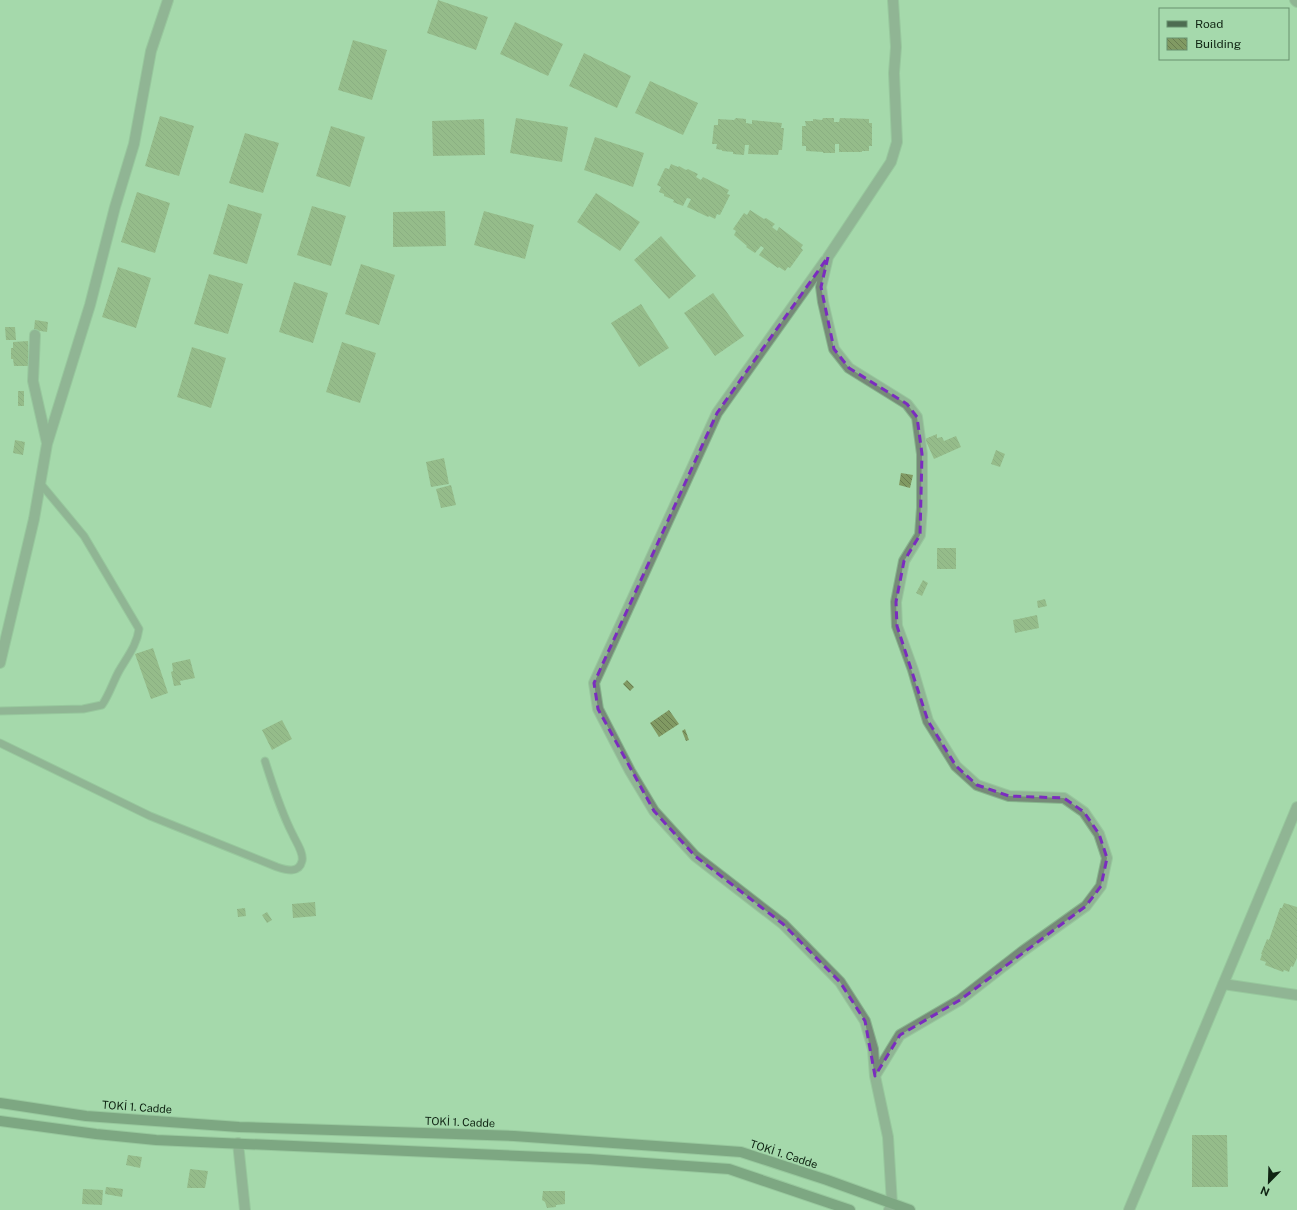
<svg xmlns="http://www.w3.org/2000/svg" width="1297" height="1210" font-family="'Public Sans',sans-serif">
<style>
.building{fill:url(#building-back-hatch)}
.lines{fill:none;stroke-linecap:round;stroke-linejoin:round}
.service-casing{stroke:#87b58d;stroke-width:9}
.minor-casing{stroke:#87b58d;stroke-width:12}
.secondary-casing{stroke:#87b58d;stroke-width:12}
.service{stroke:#768a78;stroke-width:7}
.minor{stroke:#768a78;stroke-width:10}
.secondary{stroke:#4d6c51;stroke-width:10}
.marked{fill:none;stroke:#7b2cbf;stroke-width:3;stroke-dasharray:8 5;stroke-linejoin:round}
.labels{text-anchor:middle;stroke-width:3.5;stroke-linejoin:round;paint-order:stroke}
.street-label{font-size:11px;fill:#102413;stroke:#a5d9ac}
</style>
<defs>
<pattern id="building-back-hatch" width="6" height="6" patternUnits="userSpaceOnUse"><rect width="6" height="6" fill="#819a63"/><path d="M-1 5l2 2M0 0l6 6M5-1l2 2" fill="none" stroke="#687d50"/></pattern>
</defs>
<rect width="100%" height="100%" fill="#a5d9ac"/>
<!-- building -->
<path class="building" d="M438,0L488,17L476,50L427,33Z
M515,22L563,44L548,76L500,54Z
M353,40L387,50L372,100L338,90Z
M584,53L631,76L617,108L569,86Z
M650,81L698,103L683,135L635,113Z
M160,116L194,126L179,176L145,166Z
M516,118L568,127L562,162L510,153Z
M736,118L746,119V123L752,124V120L782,123L781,128H784L782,150H779L778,155L748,154L749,145H745L744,155L733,154V152L722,151V150L716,149L717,144H712L714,125H718V119L734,120Z
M823,118H834V122H839L840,118L869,119V123H872V146H869V151H862V152H839V144H835V153H823V152L806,151V146H802V126H806L805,121H813V119L822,120Z
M484,119L485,155L433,156L432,121Z
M331,126L365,137L350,187L316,176Z
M245,133L279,143L263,193L229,183Z
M595,137L644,153L633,187L584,170Z
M671,164L678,167L679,166L686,170L688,169L698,174L696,177L701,180L703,177L729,190L727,194L730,195L720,215L717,214L715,219L709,216L708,217L687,207L691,199L687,198L683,206L673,202L674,200L664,196V194L659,192L661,187L657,185L665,168L669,169Z
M137,192L170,203L155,253L121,242Z
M596,193L640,222L620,251L577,222Z
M228,204L262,214L247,264L213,254Z
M312,206L346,216L331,266L297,255Z
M750,210L764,219L766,218L775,224L772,227L777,231L779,227L803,245L801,248L803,250L790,268L788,267L785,271L779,267L778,268L759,255L764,248L761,246L755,253L746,247L747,246L734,235L736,231L733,229L744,213L747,215Z
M445,211L446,246L393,247V212Z
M484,211L534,225L525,259L474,245Z
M661,236L696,276L669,299L634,260Z
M361,264L395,275L379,325L345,314Z
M118,267L151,278L136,328L102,317Z
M209,274L243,284L228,334L194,324Z
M294,282L328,293L313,343L279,332Z
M713,293L744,336L715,356L684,313Z
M641,304L669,348L639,367L611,323Z
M35,320L48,322L47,332L34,330Z
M5,327H15L16,340H6Z
M28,341L29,366H14L13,359H11V348H13V342Z
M342,342L376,353L360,403L326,392Z
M192,347L226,358L211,408L177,397Z
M18,391H24V406H18Z
M937,434V438L942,437L944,441L956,436L961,447L934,459L925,439Z
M15,440L25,442L23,455L13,453Z
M996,450L1005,454L1000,467L991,464Z
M444,458L449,484L431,487L426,462Z
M901,473L913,475L910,488L899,485Z
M451,485L456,505L441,508L436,489Z
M937,548H956V569H937Z
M923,580L928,583L922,596L916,593Z
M1045,599L1047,606L1038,608L1037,601Z
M1037,615L1039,628L1015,633L1013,620Z
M153,648L168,693L151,699L135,654Z
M190,659L195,678L180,681L181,685L174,686L171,672L173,671L172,663Z
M627,680L634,687L630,691L623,684Z
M669,710L679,724L659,737L650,723Z
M282,720L292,739L272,750L262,730Z
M685,729L689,740L686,741L682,731Z
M315,902L316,916L293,918L292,904Z
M1284,903L1297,907V958L1293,967L1291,966L1289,972L1284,970L1283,972L1265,965L1266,962L1260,960L1262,954H1261L1267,939L1269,940L1280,908H1282Z
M245,908L246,916L238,917L237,909Z
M267,912L272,920L267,923L262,915Z
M1192,1135H1227L1228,1187H1192Z
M128,1155L142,1157L140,1168L126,1165Z
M190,1169L208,1171L205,1188H187Z
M106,1187L123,1189L122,1197L105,1194Z
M83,1189L103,1190L102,1205L82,1204Z
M543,1191H565V1204L556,1205V1207L547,1208L545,1202L542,1200Z"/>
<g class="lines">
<defs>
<path id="service" d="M0,711L83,709L102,705C109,695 113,682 119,671C127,657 137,645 139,629L84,536L40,483
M0,743L150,816L277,867C286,870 299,874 302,861C304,853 296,842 293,835C281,812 273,786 265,761"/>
<path id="minor" d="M1295,0L1297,2
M825,261L717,413L594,683L598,709L630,771L654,811L695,856L783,924L840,982L865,1021L873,1049L875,1076
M35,335L33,381L47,443
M0,663L34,519L47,444L90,305L115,207L134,144L151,51L168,0
M1223,984L1297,995
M238,1143L245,1210
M889,1210L892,1204L888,1137L875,1076L900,1035L960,1000L1023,951L1086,906L1101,886L1107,858L1099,834L1084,812L1064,798L1009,796L977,785L956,766L928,721L913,670L897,626L896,602L904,561L920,535L922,508V454L917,417L907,404L849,368L834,349L823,302L821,287L828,257L891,162L897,142L894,73L896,47L893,0
M1129,1210L1297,807"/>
<path id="secondary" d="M0,1103L86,1116L239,1127L514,1136L741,1152L827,1180L910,1210
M0,1121L96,1134L156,1140L589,1159L729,1169L850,1210"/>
</defs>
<!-- service casing -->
<use href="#service" class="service-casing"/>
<!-- minor casing -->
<use href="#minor" class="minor-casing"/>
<!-- secondary casing -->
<use href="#secondary" class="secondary-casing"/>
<!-- service -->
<use href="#service" class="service"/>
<!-- minor -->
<use href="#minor" class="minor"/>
<!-- secondary -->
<use href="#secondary" class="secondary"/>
</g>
<!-- marked area -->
<path d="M0 0H1297V1210H0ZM828,257L821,287L834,349L849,368L907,404L917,417L922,454L920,535L904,561L896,602L897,626L928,721L956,766L977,785L1009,796L1064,798L1084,812L1099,834L1107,858L1101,886L1086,906L960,1000L900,1035L875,1076L865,1021L840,982L783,924L695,856L654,811L598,709L594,683L717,413Z" fill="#a5d9ac" fill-opacity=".55" fill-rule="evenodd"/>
<path class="marked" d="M828,257L821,287L834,349L849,368L907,404L917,417L922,454L920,535L904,561L896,602L897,626L928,721L956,766L977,785L1009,796L1064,798L1084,812L1099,834L1107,858L1101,886L1086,906L960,1000L900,1035L875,1076L865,1021L840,982L783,924L695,856L654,811L598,709L594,683L717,413Z"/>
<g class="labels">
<!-- street labels -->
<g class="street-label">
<text transform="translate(137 1107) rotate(4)" y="4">TOKİ 1. Cadde</text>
<text transform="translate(460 1122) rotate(2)" y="4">TOKİ 1. Cadde</text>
<text transform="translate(784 1154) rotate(18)" y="4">TOKİ 1. Cadde</text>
</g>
</g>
<!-- legend -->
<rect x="1159" y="8" width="130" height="52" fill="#a5d9ac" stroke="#69916f"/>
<rect x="1167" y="21" width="20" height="6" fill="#4d6c51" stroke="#69916f"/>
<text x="1195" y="28" font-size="12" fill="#102413">Road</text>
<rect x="1167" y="38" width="20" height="12" fill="url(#building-back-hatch)" stroke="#69916f"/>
<text x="1195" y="48" font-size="12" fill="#102413">Building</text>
<!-- north arrow -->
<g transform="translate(1269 1182) rotate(203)" stroke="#a5d9ac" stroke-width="3" paint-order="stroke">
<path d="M0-3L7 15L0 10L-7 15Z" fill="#102413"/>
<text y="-6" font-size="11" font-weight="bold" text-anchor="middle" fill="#102413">N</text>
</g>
</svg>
